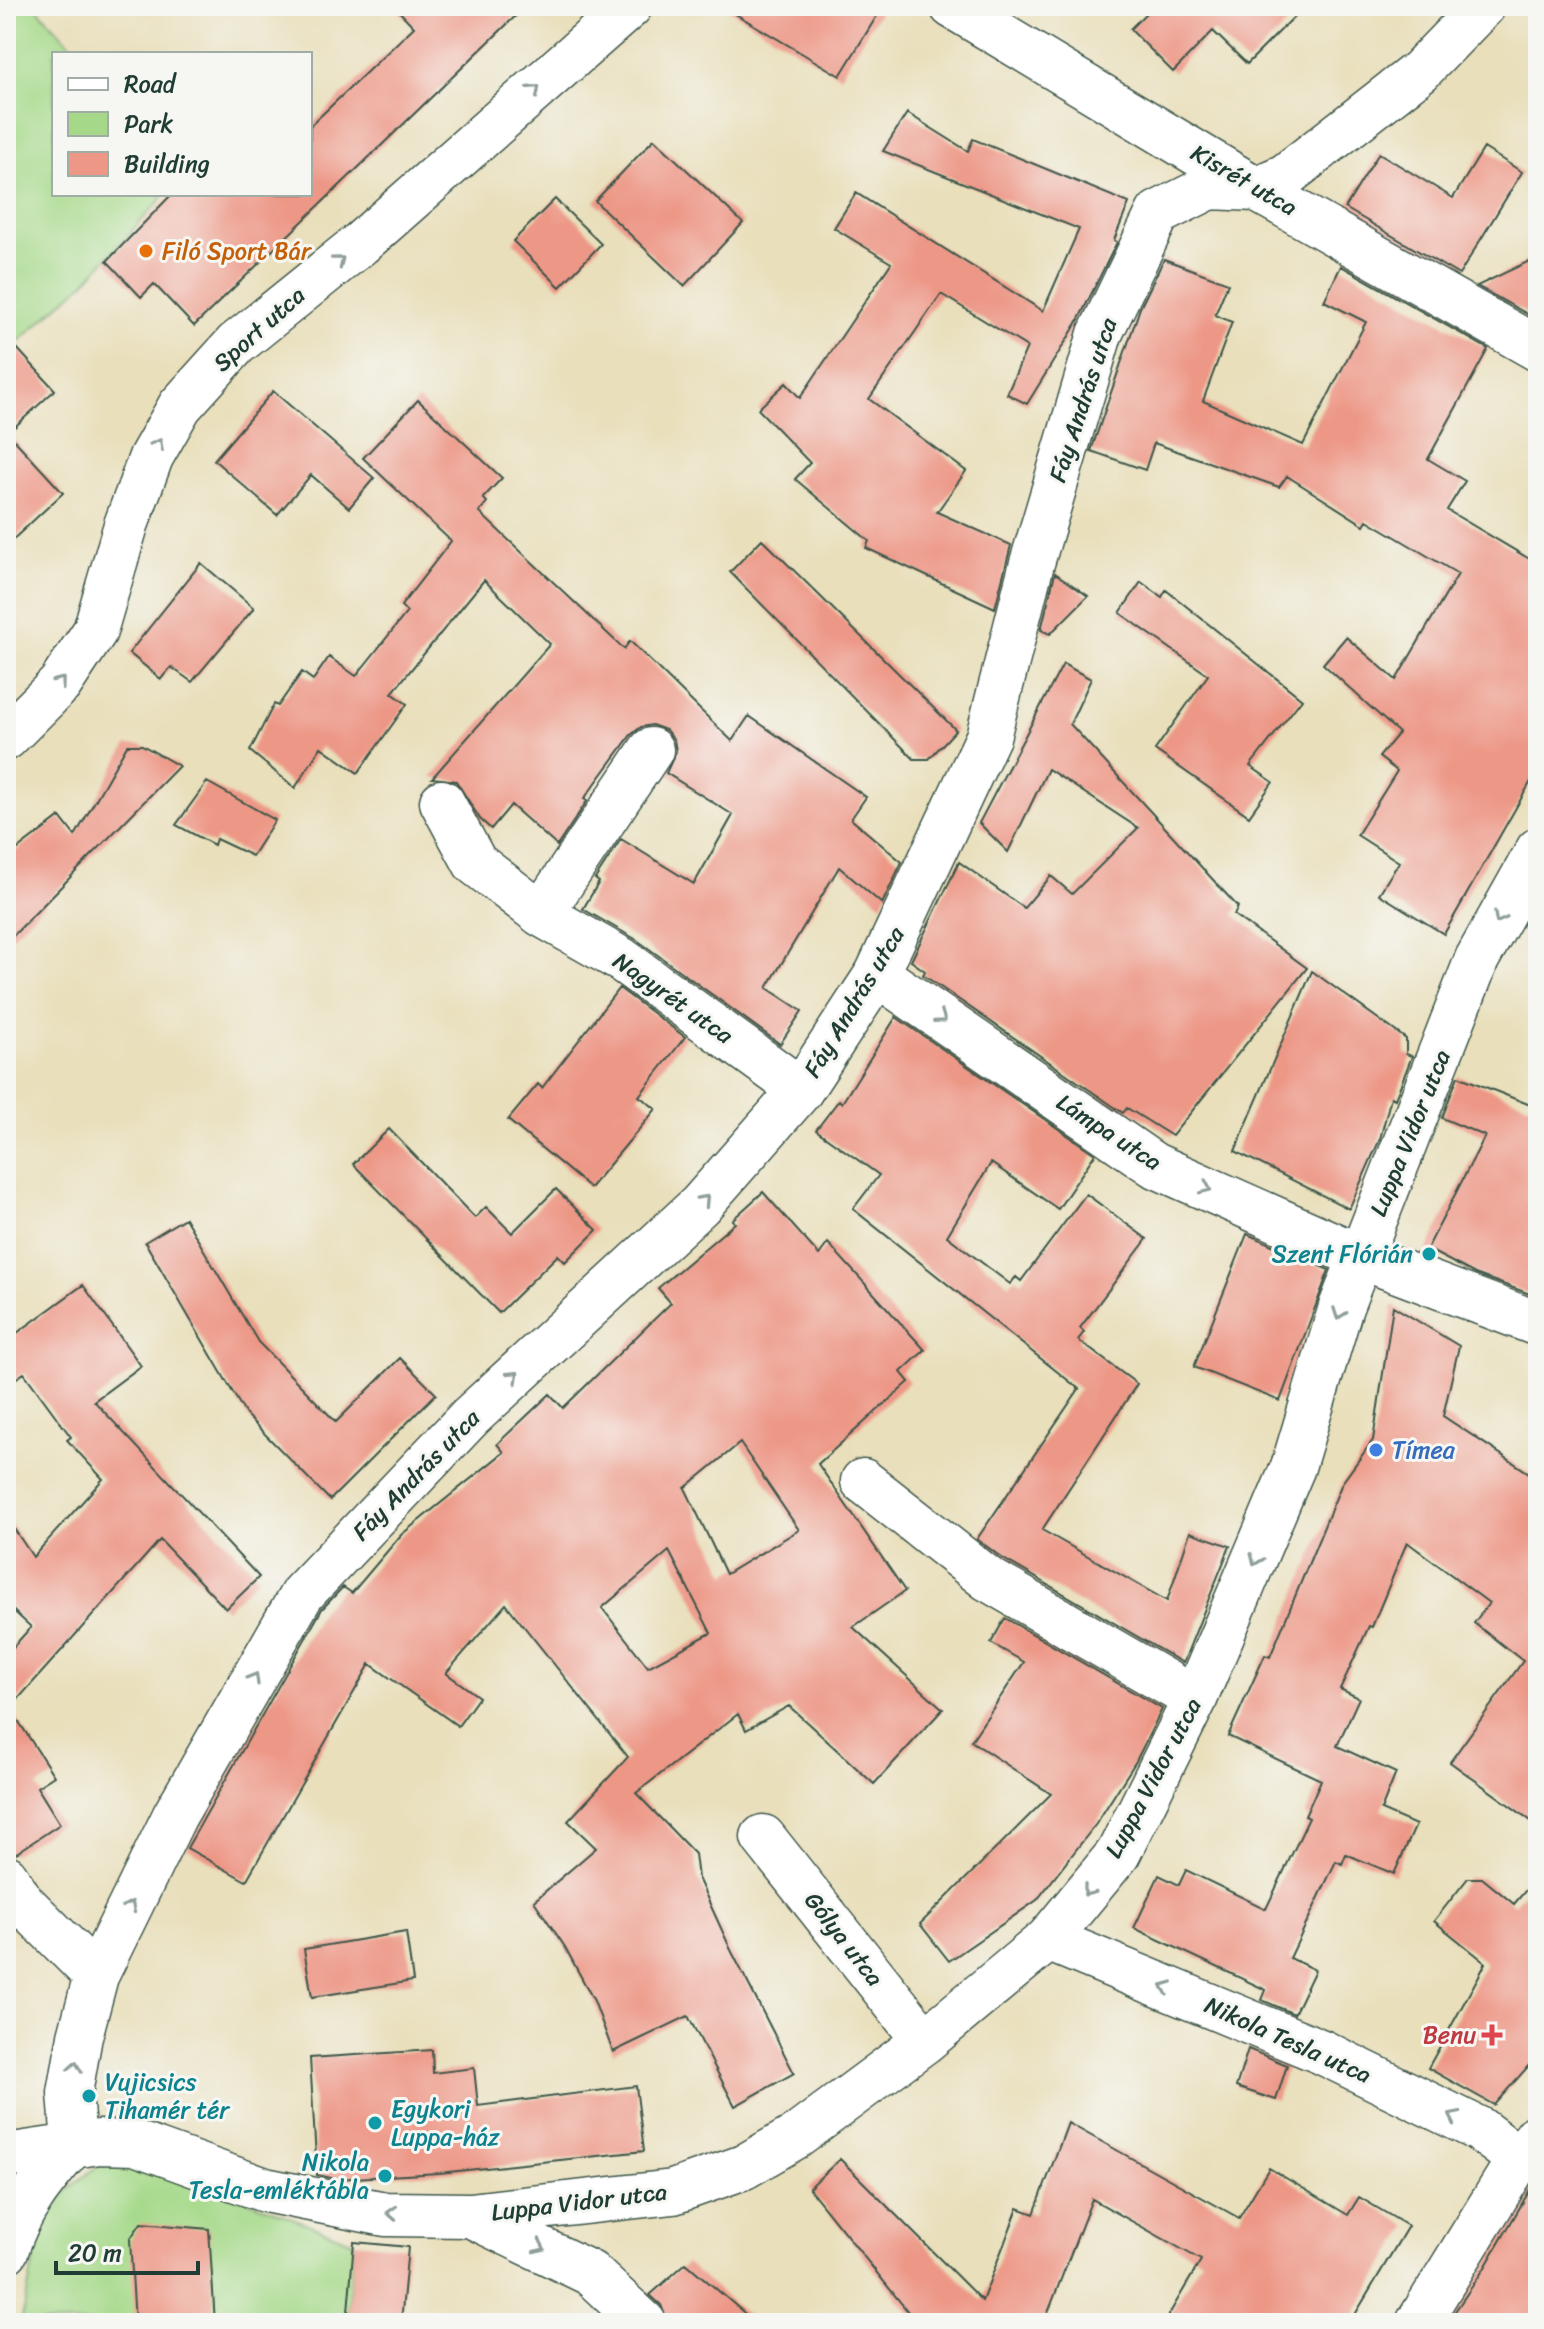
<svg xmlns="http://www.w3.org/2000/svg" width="1544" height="2329" font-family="Sriracha,sans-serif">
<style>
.green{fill:#a5d989;stroke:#628b5e;stroke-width:2}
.building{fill:#ed9887;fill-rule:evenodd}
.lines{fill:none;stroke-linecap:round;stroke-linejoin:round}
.minor-casing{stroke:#3d5548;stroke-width:47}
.major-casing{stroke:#3d5548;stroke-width:47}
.minor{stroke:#fff;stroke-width:44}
.major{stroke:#fff;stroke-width:44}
.oneway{stroke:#8f9e9a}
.food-dot{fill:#e8710a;stroke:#f6f6f2;stroke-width:3}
.culture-dot{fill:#0f9aa8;stroke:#f6f6f2;stroke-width:3}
.shop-dot{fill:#3f7fe0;stroke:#f6f6f2;stroke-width:3}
.health-dot{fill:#e0444e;stroke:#f6f6f2;stroke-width:3}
.labels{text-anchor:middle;stroke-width:6;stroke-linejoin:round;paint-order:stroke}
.street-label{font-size:24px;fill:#1f3d34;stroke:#f6f6f2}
.food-label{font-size:24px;fill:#c56008;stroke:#f6f6f2;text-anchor:start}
.culture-label{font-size:24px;fill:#0d838f;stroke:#f6f6f2;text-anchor:end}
.shop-label{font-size:24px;fill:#366cbe;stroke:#f6f6f2;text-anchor:start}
.health-label{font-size:24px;fill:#be3a42;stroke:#f6f6f2;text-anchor:end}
</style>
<rect width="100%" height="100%" fill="#f6f6f2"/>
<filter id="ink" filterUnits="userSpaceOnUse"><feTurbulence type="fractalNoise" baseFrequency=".0125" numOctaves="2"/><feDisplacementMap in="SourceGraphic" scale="16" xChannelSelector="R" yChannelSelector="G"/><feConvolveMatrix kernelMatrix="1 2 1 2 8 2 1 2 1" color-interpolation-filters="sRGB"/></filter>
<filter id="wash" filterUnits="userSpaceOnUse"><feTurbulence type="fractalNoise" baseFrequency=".006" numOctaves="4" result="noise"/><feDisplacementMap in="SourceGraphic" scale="32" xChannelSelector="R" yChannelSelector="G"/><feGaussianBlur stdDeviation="1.8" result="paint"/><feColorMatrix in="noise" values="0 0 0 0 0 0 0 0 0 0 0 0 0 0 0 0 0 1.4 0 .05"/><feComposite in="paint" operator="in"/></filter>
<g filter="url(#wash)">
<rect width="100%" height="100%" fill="#e9dfbb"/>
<!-- green -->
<path class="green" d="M6,6H35L80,54H54V194H166L85,282L6,353Z
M102,2164C189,2170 273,2212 354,2242L347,2323H21C37,2254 35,2203 102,2164Z"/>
<g id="blocks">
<!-- building -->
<path class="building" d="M394,6H526L194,326L154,284L141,297L107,261L172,194H310V126L414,27Z
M722,6H883L840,76Z
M1153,6H1305L1247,64L1213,31L1173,72L1130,29Z
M907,113L968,151L973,139L1129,203L1114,240L1117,242L1077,323L1027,404L1007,394L1027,347L941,294L869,399L966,471L937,512L1011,545L995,608L866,548L869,541L795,479L810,463L758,409L786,383L800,398L891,263L834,228L856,193L1043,311L1079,229L883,151Z
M654,139L743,223L684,286L595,201Z
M1484,148L1522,172L1459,275L1345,208L1379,153L1453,198Z
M555,199L601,244L560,287L513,241Z
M1538,257L1531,271L1538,286V320L1477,286Z
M1164,259L1228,283L1215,315L1232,322L1203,401L1303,445L1366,322L1324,301L1341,266L1488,349L1428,459L1465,481L1447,510L1538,564V769L1444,934L1379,894L1399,862L1357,835L1397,771L1379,757L1399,733L1323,664L1346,637L1396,680L1458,574L1367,520L1364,525L1287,476L1279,487L1154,443L1145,470L1091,451L1140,308Z
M6,336L55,390L8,433L63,493L6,546Z
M273,391L374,478L349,508L311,475L277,515L214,460Z
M418,400L502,478L483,498L487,502L479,512L624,649L630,641L732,741L749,716L866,797L851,819L902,862L882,904L839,867L767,988L802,1011L780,1044L637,940L583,909L599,882L595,879L621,839L694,884L733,815L666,773L676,751L674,740L666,730L652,725L641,727L631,735L584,799L587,801L557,846L511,805L491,829L480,819L456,781L432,778L550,644L484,580L392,693L407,704L358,773L321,747L295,788L250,751L274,704L278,706L302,672L313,680L329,657L356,676L407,612L401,606L451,541L363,458Z
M762,539L956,730L929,759H914L730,572Z
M201,563L254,608L192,682L171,667L161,679L129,653Z
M1055,573L1088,596L1050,634L1041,630Z
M1141,582L1162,597L1166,590L1302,699L1250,766L1273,782L1249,816L1155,750L1208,675L1120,613Z
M1063,664L1091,679L1070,724L1238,907L1234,915L1307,968L1172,1136L1127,1108L1123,1113L923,975L925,971L911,961L959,862L1024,908L1051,876L1072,894L1138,828L1048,769L1008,852L979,823Z
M127,745H142L179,766L6,943V858L60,817L75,836Z
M207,782L275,820L252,856L216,839L214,845L176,825Z
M1312,971L1406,1039V1054L1412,1056L1395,1099L1391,1097L1380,1139L1349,1209L1235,1151Z
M619,988L685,1037L639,1096L656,1109L590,1188L508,1120L538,1084L542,1088Z
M896,1017L1095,1154L1058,1209L991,1163L947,1236L1010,1284L1016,1277L1021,1281L1086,1194L1147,1239L1080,1328L1084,1332L1078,1340L1137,1384L1042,1530L1167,1601L1190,1532L1230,1546L1183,1663L1002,1558L977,1539L1079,1389L853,1209L879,1175L816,1130L839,1100L842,1103Z
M1458,1076L1538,1108V1297L1475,1274L1427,1249L1485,1136L1442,1118Z
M389,1129L475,1218L486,1207L512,1233L556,1189L597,1230L565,1262L558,1255L499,1313L353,1164Z
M763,1192L819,1255L828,1243L925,1350L901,1372L909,1382L818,1464L905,1591L853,1627L943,1709L874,1784L789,1706L746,1730L738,1714L636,1793L695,1854L698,1878L731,1950L794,2073L735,2106L688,2016L613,2052L594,2001L565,1947L534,1901L596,1848L568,1821L628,1757L506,1604L446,1673L479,1697L458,1726L370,1664L246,1881L187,1848L322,1609L343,1587L352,1593L401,1535L504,1452L497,1444L550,1394L563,1408L671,1303L658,1288L735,1223L732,1220ZM740,1443L799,1530L726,1574L685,1488ZM669,1551L711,1633L648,1667L602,1608Z
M185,1218L258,1342L336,1422L400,1358L436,1394L330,1500L246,1415L145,1242Z
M1247,1234L1329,1270L1280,1401L1194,1367Z
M83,1285L141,1366L94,1401L259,1577L226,1609L160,1540L10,1708L54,1776L37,1787L60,1824L15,1854L6,1852V1655L31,1627L6,1604V1517L33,1557L103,1479L67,1440L71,1437L24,1373L6,1385V1341Z
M1393,1306L1459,1346L1443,1416L1538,1479V1826L1450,1762L1523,1661L1474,1623L1489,1603L1407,1542L1372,1627L1369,1626L1340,1689L1359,1698L1337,1746L1396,1773L1381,1810L1416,1825L1394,1874L1346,1854L1342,1864L1336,1861L1290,1958L1315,1970L1294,2014L1262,2000L1266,1990L1134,1928L1159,1875L1179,1885L1186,1870L1266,1909L1309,1818L1305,1816L1321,1780L1228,1736L1265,1655L1270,1657L1342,1483L1373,1440Z
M1005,1618L1162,1709L1136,1761L1096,1824L1037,1900L949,1961L920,1924L1051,1794L971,1741L1024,1662L991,1643Z
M1538,1876V2055L1494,2105L1428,2068L1486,1963L1434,1921L1468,1878H1482L1514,1904Z
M406,1932L413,1981L312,1997L304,1949Z
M1248,2049L1287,2065L1276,2100L1236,2087Z
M432,2050L433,2073L474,2068L478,2106L636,2086L644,2151L439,2173L336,2179L317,2175L310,2058Z
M1068,2123L1239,2218L1269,2168L1348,2215L1359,2197L1408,2226L1350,2323H1164L1201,2260L1092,2199L1044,2323H917L809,2188L840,2159L982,2301L1018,2208L1034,2214Z
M1538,2176V2323H1447L1484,2269Z
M141,2223L209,2229L215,2323H135L130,2239Z
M354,2242L408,2247L401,2323H347Z
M686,2263L756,2323H668L661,2305L650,2295Z"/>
</g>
</g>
<g filter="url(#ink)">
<use href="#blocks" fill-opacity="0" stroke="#3d5548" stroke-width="2"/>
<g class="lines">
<defs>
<path id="minor" d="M952,6L1256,189L1538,349
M6,738L60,684L95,631L126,525L151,457L180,406L236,344L360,244L630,6
M651,750L541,914L622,960L801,1090
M442,802L475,863L541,914
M877,974L1154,1165L1361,1257L1538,1324
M863,1481L988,1579L1195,1699
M763,1837L925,2041
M6,1877L23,1903L96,1976
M1048,1939L1322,2052L1479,2129L1519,2159
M74,2144L70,2093L80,2036L96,1976L175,1815L302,1594L470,1417L700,1205L801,1090L877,974L988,737L1032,563L1100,334L1158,213L1210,187L1256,189L1285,176L1420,71L1483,6
M6,2156L99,2142L135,2143L265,2190L385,2214L470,2215L673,2192L744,2167L797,2136L925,2041L1048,1939L1118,1854L1195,1699L1293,1467L1341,1307L1477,959L1538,850
M472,2216L590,2273L644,2323
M6,2251C19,2208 44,2178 74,2144"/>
<path id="major" d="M1418,2323L1519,2159L1538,2135"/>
</defs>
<!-- minor casing -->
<use href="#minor" class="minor-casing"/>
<!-- major casing -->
<use href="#major" class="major-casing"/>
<!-- minor -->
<use href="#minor" class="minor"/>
<!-- major -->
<use href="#major" class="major"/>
</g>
<!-- one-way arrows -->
<defs><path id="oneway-chevron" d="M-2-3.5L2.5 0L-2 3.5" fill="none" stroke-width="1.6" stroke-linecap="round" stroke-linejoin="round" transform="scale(2)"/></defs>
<g class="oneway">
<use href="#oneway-chevron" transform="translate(535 90) rotate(-41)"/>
<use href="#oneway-chevron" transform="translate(339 261) rotate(-39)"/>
<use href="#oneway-chevron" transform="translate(158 444) rotate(-61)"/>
<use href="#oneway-chevron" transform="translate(60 682) rotate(-51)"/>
<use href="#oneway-chevron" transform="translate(1499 918) rotate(118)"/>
<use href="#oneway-chevron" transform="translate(941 1018) rotate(35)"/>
<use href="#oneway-chevron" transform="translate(1206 1188) rotate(24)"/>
<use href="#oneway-chevron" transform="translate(704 1200) rotate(-47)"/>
<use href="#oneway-chevron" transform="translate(1339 1314) rotate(110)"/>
<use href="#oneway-chevron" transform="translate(514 1376) rotate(-43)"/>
<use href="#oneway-chevron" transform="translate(1256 1560) rotate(112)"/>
<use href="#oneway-chevron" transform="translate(254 1678) rotate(-60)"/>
<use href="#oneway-chevron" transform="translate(1088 1891) rotate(129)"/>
<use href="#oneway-chevron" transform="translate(130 1906) rotate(-64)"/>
<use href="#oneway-chevron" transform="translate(1166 1987) rotate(-158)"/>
<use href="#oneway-chevron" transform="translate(75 2067) rotate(-81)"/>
<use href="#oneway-chevron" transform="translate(1454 2117) rotate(-154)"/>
<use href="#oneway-chevron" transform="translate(392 2213) rotate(-177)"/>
<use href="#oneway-chevron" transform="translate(540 2247) rotate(25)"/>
</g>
</g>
<!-- markers -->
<circle class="food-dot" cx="146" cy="251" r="8"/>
<g class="culture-dot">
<circle cx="1429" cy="1254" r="8"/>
<circle cx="89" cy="2096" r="8"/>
<circle cx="375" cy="2123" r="8"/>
<circle cx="385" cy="2176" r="8"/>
</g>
<circle class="shop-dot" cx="1376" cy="1450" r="8"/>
<path class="health-dot" d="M1488 2023h8v8h8v8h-8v8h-8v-8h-8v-8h8z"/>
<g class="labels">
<!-- street labels -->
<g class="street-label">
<text transform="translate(1244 180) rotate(30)" y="8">Kisrét utca</text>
<text transform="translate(259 329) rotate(-42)" y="8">Sport utca</text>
<text transform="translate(1083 400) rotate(-72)" y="8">Fáy András utca</text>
<text transform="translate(673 998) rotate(35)" y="8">Nagyrét utca</text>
<text transform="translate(854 1002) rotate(-59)" y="8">Fáy András utca</text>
<text transform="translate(1109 1132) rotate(33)" y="8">Lámpa utca</text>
<text transform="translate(1410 1133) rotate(-68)" y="8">Luppa Vidor utca</text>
<text transform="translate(416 1475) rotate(-46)" y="8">Fáy András utca</text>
<text transform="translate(1153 1778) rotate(-62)" y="8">Luppa Vidor utca</text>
<text transform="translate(844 1939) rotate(52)" y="8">Gólya utca</text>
<text transform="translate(1288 2040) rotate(24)" y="8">Nikola Tesla utca</text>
<text transform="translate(579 2202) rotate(-7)" y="8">Luppa Vidor utca</text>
</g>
<!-- food labels -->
<g class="food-label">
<text x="162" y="259">Filó Sport Bár</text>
</g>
<!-- culture labels -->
<g class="culture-label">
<text x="1413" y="1262">Szent Flórián</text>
<text x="105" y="2090" text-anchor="start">Vujicsics<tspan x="105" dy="28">Tihamér tér</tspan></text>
<text x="391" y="2117" text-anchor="start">Egykori<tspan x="391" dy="28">Luppa-ház</tspan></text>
<text x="369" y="2170">Nikola<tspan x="369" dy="28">Tesla-emléktábla</tspan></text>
</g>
<!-- shop labels -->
<g class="shop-label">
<text x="1392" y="1458">Tímea</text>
</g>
<!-- health labels -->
<g class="health-label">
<text x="1476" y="2043">Benu</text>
</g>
</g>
<!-- margin -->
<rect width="1544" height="2329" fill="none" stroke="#f6f6f2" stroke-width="32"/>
<!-- legend -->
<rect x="52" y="52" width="260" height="144" fill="#f6f6f2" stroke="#a0aca6" stroke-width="2"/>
<rect x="68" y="78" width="40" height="12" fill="#ffffff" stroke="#a0aca6" stroke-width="2"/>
<text x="124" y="92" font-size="24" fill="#1f3d34">Road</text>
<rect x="68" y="112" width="40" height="24" fill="#a5d989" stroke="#a0aca6" stroke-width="2"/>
<text x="124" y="132" font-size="24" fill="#1f3d34">Park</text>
<rect x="68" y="152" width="40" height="24" fill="#ed9887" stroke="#a0aca6" stroke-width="2"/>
<text x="124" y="172" font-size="24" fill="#1f3d34">Building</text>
<!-- scale -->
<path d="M56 2261v12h142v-12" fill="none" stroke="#1f3d34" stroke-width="4"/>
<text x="68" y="2261" font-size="24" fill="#1f3d34" stroke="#f6f6f2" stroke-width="6" paint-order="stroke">20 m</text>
</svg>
